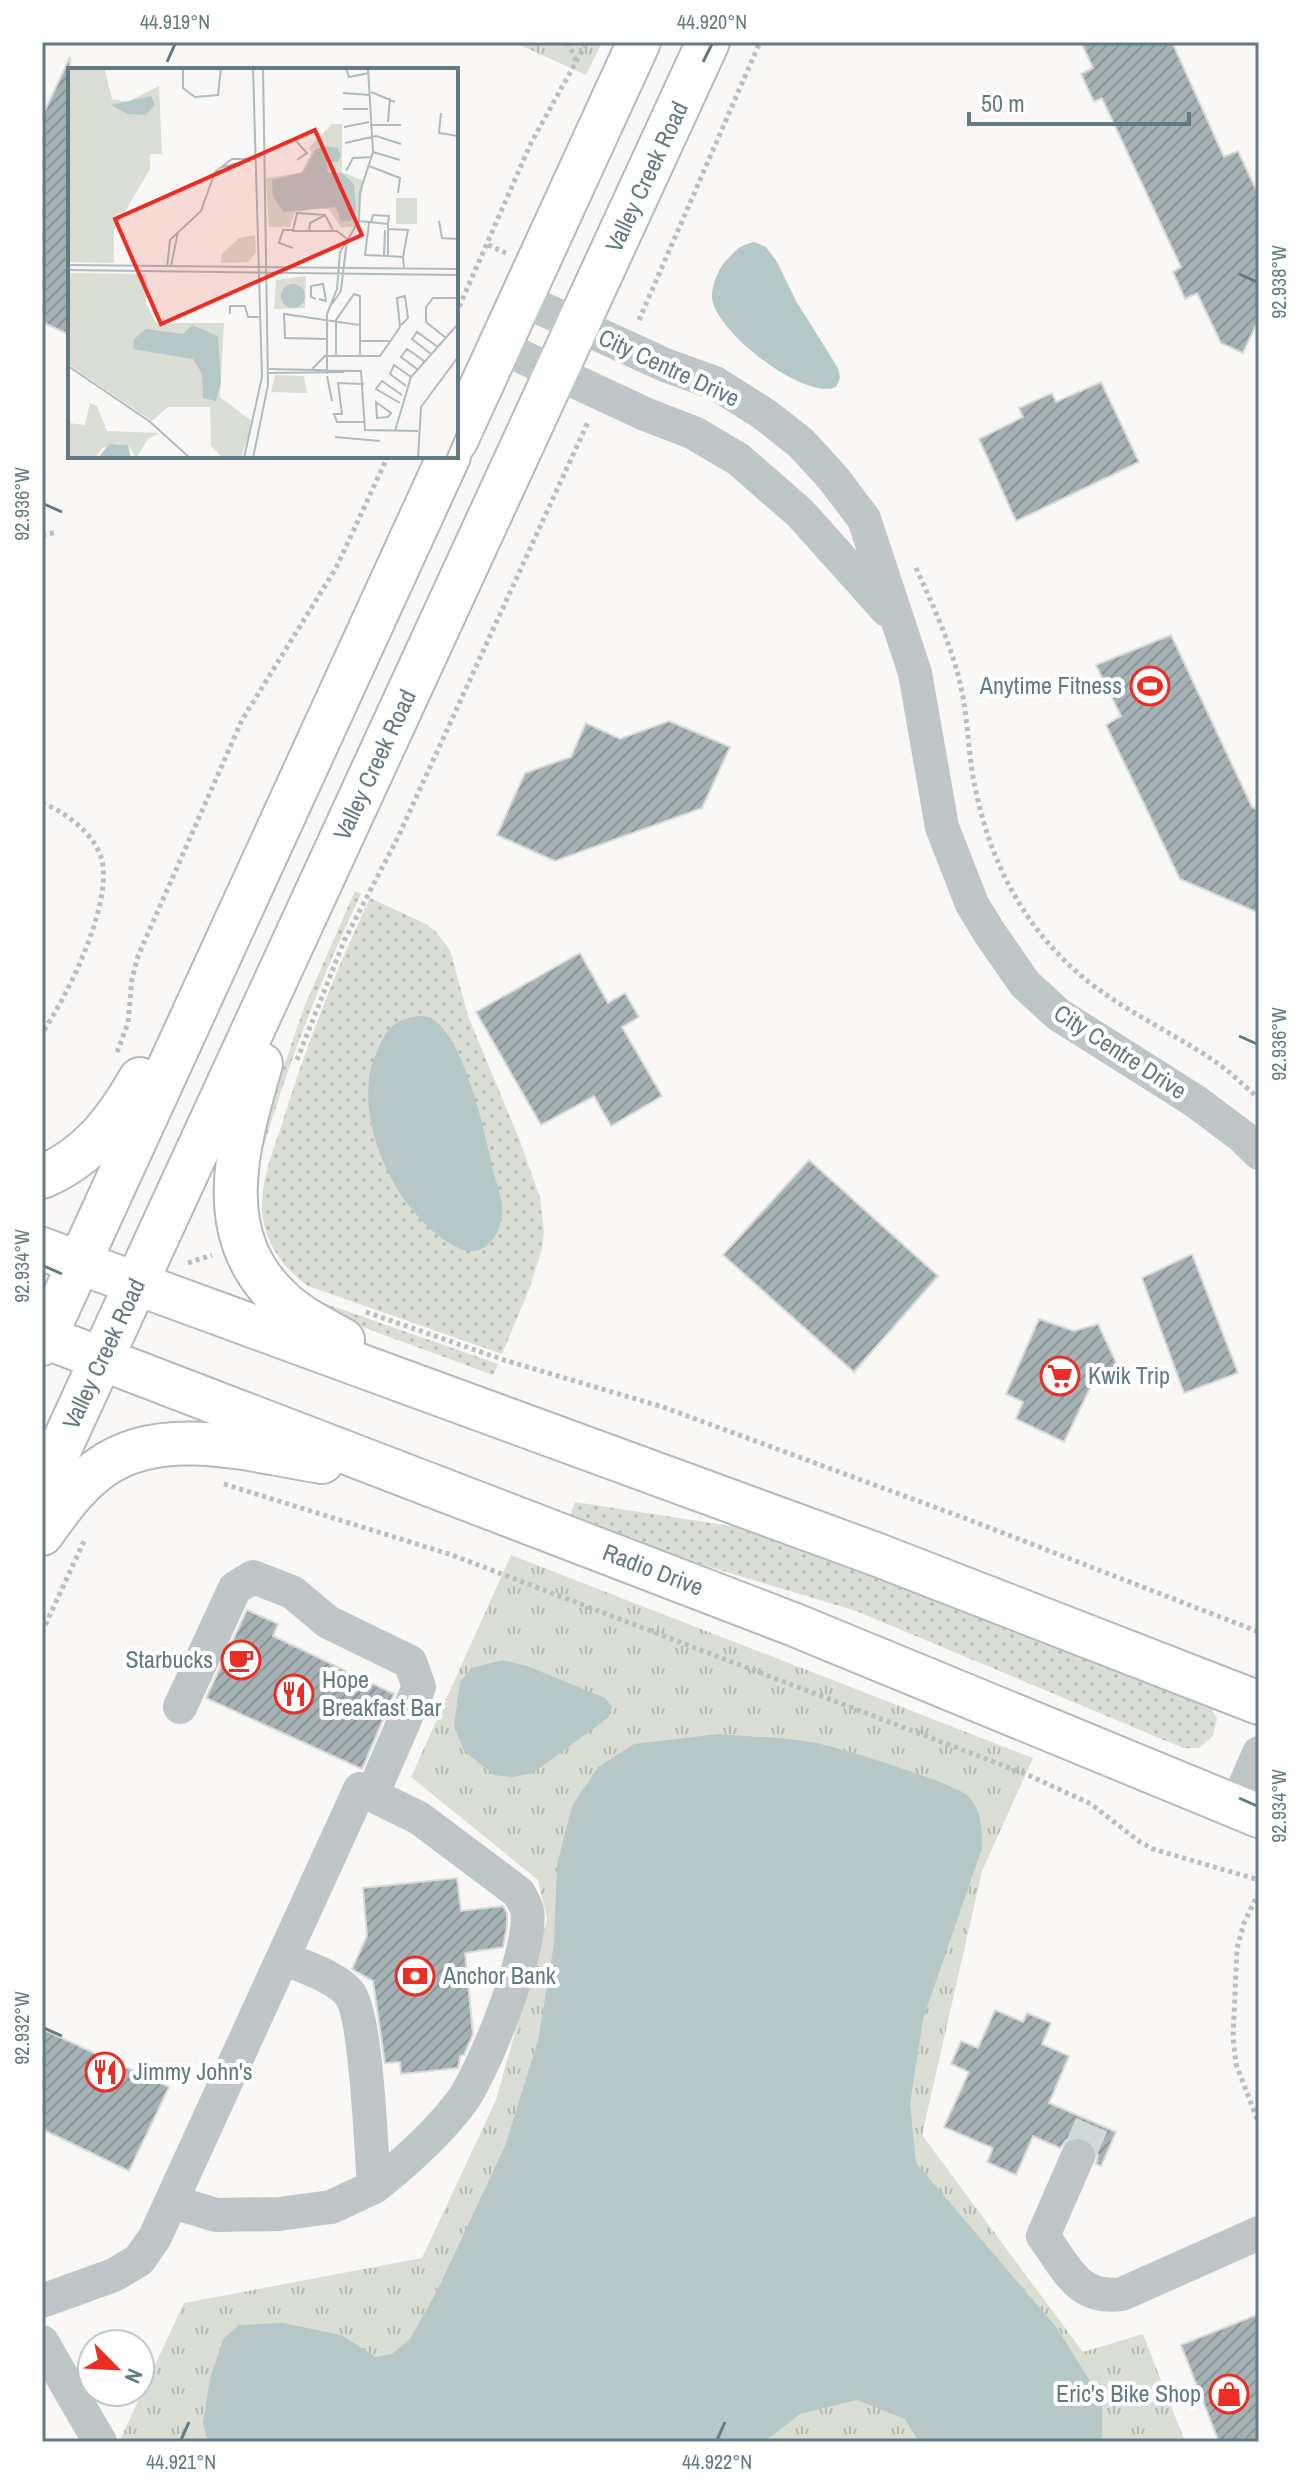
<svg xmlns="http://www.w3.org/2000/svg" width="1301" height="2484" font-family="'Archivo Narrow',sans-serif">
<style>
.grass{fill:url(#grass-dots)}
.park{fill:url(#park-tufts)}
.water{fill:#b7c8c9}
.building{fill:url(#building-hatch);stroke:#dadad8;stroke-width:2}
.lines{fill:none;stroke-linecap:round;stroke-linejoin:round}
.minor-tunnel{stroke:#d3d8d9;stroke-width:34;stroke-dasharray:34 17;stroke-linecap:butt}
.major-casing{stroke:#b2babc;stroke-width:46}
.path{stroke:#b9bec0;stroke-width:5;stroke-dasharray:4 4;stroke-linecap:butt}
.minor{stroke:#bfc6c8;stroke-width:34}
.major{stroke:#fff;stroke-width:42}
.ticks{fill:none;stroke:#627a82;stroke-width:3}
.labels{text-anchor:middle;stroke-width:8;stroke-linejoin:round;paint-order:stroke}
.street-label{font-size:24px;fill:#627a82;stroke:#fff}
.poi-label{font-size:24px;fill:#627a82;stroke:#fff;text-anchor:start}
.inset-road{fill:none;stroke:#afbbbe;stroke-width:2}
.view{fill:#eb2d24;fill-opacity:0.15;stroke:#eb2d24;stroke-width:4}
.inset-edge{fill:none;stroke:#627a82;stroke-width:4}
.neatline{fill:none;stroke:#627a82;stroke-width:3}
.ticks-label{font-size:20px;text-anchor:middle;fill:#627a82}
</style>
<defs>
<pattern id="grass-dots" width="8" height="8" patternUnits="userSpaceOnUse" patternTransform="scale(2)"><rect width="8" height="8" fill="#daded5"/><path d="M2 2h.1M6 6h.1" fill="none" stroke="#b4b9b2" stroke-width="1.8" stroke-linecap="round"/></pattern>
<pattern id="park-tufts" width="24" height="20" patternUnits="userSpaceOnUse" patternTransform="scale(2)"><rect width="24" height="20" fill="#daded5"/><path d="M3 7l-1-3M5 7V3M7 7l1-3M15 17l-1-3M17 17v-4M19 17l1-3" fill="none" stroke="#b4b9b2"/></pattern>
<pattern id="building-hatch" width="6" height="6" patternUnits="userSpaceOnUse" patternTransform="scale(2)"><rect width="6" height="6" fill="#a6b3b6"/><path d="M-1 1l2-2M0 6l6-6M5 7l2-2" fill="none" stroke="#8b9799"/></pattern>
</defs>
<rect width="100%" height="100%" fill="#f9f8f6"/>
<!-- grass -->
<path class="grass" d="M355,891L361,894C318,984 283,1077 256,1173L255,1150L305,1005Z
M370,898L426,924L435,931L450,950L468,1016L520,1141L540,1198L544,1232L542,1249L530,1287L502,1354L308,1286C282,1268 261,1237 262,1204C262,1178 273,1151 281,1127C305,1048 335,972 370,898Z
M315,1300L498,1364L493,1375L327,1314Z
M575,1502L750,1529L1210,1706L1217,1719L1213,1736L1199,1748H1183L856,1611L637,1545L570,1516Z"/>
<!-- park -->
<path class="park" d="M513,42H602L586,75Z
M511,1555L1033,1758L982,1871L922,2135L1083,2352L1143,2334L1185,2442H119L184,2303L422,2258L496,2100L547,1919L538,1880L411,1777Z"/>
<!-- water -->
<path class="water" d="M754,242L766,247L777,262L796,301L838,368L840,378L836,387C804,401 715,331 712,298C711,288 718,270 724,263C734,252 739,245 754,242Z
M417,1016C421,1016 425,1016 429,1017C463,1031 486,1136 493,1170C496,1183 503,1198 502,1212C502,1233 485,1259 461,1249C399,1223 348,1116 376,1054C386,1030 391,1021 417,1016Z
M502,1660L527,1666L605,1698L612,1707L609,1717L533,1773L512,1777L494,1775L464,1751L454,1726L460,1682L472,1668Z
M719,1734C749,1737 781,1737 811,1742C833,1745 957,1784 968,1796C982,1811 982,1829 982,1848L923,2019L910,2104L916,2163L1056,2327L1102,2400V2442H919L905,2419L857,2400L800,2414L764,2442H208L203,2423L210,2378L224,2338L239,2325L283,2323L341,2335L376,2357L392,2354L410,2339L437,2291L505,2146L538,2041L554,1944L557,1865L572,1806L598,1767L634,1744Z"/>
<!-- building -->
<path class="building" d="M1081,42H1172L1224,157L1238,151L1259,196V318L1243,353L1221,343L1197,293L1185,299L1173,272L1181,267L1102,98L1094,102L1081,74L1093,68Z
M70,57V335L42,322V117Z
M1101,382L1139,462L1016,521L979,439L1023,417L1019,408L1052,393L1056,402Z
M1171,635L1252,807L1259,811V913L1180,879L1106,725L1121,716L1096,665Z
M669,721L730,747L702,808L555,861L497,835L525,773L571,757L586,723L620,739Z
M580,953L608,1003L625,993L639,1017L622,1027L662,1096L611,1126L594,1096L541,1125L476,1012Z
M809,1160L938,1276L854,1372L723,1255Z
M1192,1254L1238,1373L1184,1393L1142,1278Z
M1039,1319L1074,1331L1098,1324L1119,1369L1093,1382L1064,1442L1016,1419L1023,1402L1006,1394Z
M247,1610L278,1624L273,1636L394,1694L362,1769L206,1698Z
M457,1878L461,1911L503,1906L507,1913V1926L503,1947L465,1953L473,2034L464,2055L460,2056L458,2068L401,2074L400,2062L385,2063L373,1981L352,1969L367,1936L363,1888Z
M995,2010L1023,2022L1027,2013L1051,2023L1042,2044L1069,2056L1049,2103L1116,2132L1101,2166L1096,2164L1098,2155L1094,2145L1087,2138L1075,2136L1066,2140L1060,2148L1033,2136L1016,2175L987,2162L993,2148L944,2127L969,2072L951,2064L961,2041L978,2048Z
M42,2029L169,2087L129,2171L42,2129Z
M1259,2314V2442H1219L1181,2345Z"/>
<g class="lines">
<!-- minor-tunnel -->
<path class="minor-tunnel" d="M1078,2156L1093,2122"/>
<defs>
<path id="major" d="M456,441L639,42
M261,1064C238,1144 210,1234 281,1300C299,1317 322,1328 343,1340
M42,1177C89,1157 115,1122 140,1079
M42,1249L878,1555L1259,1703
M42,1336L795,1625L1259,1816
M42,1344L449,456
M42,1488L708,42
M42,1534C59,1510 76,1486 99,1469C160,1423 253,1451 322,1462"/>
</defs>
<!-- major casing -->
<use href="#major" class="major-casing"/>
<!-- path -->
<path class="path" d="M568,42L576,61
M488,245L506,253
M456,314L531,143L587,42
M639,320L760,42
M42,535L57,532
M916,568C932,603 953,649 961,687C967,715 968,743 972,771C984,842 1011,907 1063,959C1106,1003 1162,1026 1213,1060C1229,1071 1244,1085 1259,1099
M42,803C65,811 97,836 102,861C112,906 67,997 42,1033
M117,1052L128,1023L132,979L138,956L242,720L336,568L388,456
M297,1060L344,941L398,837L588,422
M188,1263L212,1255
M366,1312L504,1360L663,1407L967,1519L1259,1632
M224,1484L452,1555L1028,1775L1091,1804L1140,1842L1153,1849L1259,1880
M42,1632L85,1539
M1259,1892L1244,1923L1237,1948L1233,2037L1236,2064L1259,2124"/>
<!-- minor -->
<path class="minor" d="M521,299L665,365L715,383L764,414L801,443L833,478L864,519L915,673L942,827L972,904L989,932L1025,984L1059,1015L1195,1101L1243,1137L1259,1153
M499,346L645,414L694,433L738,459L800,513L887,610
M180,1707L235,1588L253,1577L292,1592L328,1622L410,1662L419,1687L372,1795
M1236,1806L1259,1753
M1078,2156L1043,2236C1067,2268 1077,2300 1122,2294L1259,2233
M173,2202L216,2215L279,2214L331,2207L374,2187C371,2151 367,2015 349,1993C335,1976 303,1967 284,1958
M42,2301L114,2275L139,2260L155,2237L360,1789L419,1818L519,1893C521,1898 526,1905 527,1910C534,1947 484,2070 462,2101C438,2133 406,2162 374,2187
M42,2342L100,2442"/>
<!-- major -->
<use href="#major" class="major"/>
</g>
<!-- ticks -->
<path class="ticks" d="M167,62L175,44M703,62L712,44M1239,274L1257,282M44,504L62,512M1239,1036L1257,1044M44,1266L62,1274M1239,1798L1257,1806M44,2028L62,2036M181,2440L189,2422M717,2440L725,2422"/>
<!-- icons -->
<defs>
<symbol id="stadium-ring" viewBox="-11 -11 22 22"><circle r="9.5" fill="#fff" stroke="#eb2d24" stroke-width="1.5"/><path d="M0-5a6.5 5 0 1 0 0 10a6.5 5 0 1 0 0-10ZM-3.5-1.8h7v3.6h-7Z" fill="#eb2d24"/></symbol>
<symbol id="supermarket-ring" viewBox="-11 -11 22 22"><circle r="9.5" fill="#fff" stroke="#eb2d24" stroke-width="1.5"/><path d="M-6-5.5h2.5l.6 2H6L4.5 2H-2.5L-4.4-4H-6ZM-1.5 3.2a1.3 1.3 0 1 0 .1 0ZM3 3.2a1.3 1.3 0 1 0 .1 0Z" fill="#eb2d24"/></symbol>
<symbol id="cafe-ring" viewBox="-11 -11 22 22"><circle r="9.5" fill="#fff" stroke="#eb2d24" stroke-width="1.5"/><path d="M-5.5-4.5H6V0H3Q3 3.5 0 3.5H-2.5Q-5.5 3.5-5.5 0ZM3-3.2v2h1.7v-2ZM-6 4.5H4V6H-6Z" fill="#eb2d24"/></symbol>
<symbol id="restaurant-ring" viewBox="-11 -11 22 22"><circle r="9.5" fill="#fff" stroke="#eb2d24" stroke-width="1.5"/><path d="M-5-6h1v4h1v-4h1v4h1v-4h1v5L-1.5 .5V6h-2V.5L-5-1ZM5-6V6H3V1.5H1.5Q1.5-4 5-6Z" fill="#eb2d24"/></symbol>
<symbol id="bank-ring" viewBox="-11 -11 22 22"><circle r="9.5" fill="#fff" stroke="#eb2d24" stroke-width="1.5"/><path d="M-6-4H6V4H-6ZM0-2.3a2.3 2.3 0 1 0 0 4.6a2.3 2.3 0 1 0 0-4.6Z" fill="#eb2d24"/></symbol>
<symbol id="shop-ring" viewBox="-11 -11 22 22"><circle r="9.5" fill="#fff" stroke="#eb2d24" stroke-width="1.5"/><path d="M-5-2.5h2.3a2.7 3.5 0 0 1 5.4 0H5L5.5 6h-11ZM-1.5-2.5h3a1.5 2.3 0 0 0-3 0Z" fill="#eb2d24"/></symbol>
</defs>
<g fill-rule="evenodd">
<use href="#stadium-ring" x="1128" y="664" width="44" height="44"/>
<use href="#supermarket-ring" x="1038" y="1354" width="44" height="44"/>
<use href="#cafe-ring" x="219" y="1638" width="44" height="44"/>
<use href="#restaurant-ring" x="272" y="1672" width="44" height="44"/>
<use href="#bank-ring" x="393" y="1954" width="44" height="44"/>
<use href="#restaurant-ring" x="83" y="2050" width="44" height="44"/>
<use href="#shop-ring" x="1207" y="2372" width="44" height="44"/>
</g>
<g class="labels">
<!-- street labels -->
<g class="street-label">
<text transform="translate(647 177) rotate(-65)" y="8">Valley Creek Road</text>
<text transform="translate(669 368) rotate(25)" y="8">City Centre Drive</text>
<text transform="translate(375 765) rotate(-65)" y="8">Valley Creek Road</text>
<text transform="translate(1120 1052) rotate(33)" y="8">City Centre Drive</text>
<text transform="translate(104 1354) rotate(-65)" y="8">Valley Creek Road</text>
<text transform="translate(653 1570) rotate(21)" y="8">Radio Drive</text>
</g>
<!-- poi labels -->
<g class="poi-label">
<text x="1122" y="694" text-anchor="end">Anytime Fitness</text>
<text x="1088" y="1384">Kwik Trip</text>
<text x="213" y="1668" text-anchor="end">Starbucks</text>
<text x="322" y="1688">Hope<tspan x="322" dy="28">Breakfast Bar</tspan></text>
<text x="443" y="1984">Anchor Bank</text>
<text x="133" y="2080">Jimmy John's</text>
<text x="1201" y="2402" text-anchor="end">Eric's Bike Shop</text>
</g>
</g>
<!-- overview -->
<g transform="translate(68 68)">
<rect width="390" height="390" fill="#f9f8f6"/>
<path d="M328,130H349V156H328ZM187,167L188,185L180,194L153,195L154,186L171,170ZM238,208L237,240L206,241L208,212ZM207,307L236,308L239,325L203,324Z" fill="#daded5"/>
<path d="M22,335L29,338L39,363L92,365L80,371L68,390L61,378L48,376L34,380L29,388L0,390V355L17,357Z" fill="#daded5"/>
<path d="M0,0L37,2L44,31L59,34L91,18L94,86H82V101L46,162V195L0,194ZM264,56H274V104L296,113L288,159H273L261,141H245L226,145L222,159H201L198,110L233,105L244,84L241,80ZM0,205L78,206V235L88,255H156L152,329L185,354L173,390H155L143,378L142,339H100L84,353L0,296Z" fill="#daded5"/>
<path d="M83,28L87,37L78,47L59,46L43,37ZM256,78L270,80L273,87L270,94L258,93L260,105H274L286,116L288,145L282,153H273L268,139L215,144L205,128L204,112L235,104L248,81ZM213 228a12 12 0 1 1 24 0a12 12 0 1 1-24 0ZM124,257L150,268L153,313L148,333L135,330L134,306L125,291L65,281L66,271L78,261L115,266ZM41,376L60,377L63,390H30Z" fill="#b7c8c9"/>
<path class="inset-road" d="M115,0V20L127,29L150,27L153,0M278,0L281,9L301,5M303,24L327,34M275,25L302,27M275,41H300M373,45L371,65L390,68M320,54L322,30M302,57H333M276,59L301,54M228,73L239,85L229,92M277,75L308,68L333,76M305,84L332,92M301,98L332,110L330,125M151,100L183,92M278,103L285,90L304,89M257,147L229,145L225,163H269L279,171M291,153L320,156V188L335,189L336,201M371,153L374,170L390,171M301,155L297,187L320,188M303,155L305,147L321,148L320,156M320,161L340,162L335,189M241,163L242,155L257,147L265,162M225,180L211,175L215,162H225M316,188L317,162M0,197L390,201M103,198L110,164M99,200L102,172L133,143L147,104L164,91H186M0,202L390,207M248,231L243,229V218L255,216L258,233L251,231M264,236L273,223L279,171M162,246V238H177L180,249H191M378,270L358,254V239L365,230H390M259,271L217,270L216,246L292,257V288M292,273H321M363,286L344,271L349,264L370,279M268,288V252L286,226L292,228V257M0,298L81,353L122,390M201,301L293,303L297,362L350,363M244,301L257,288H312L332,259L329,230L337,228L340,250L333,257M349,301L333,289L339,281L356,293M201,305L276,304M259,306V246L269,221L272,184L291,153L292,124L305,84L300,0M259,308L264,333M338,318L322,306L326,297L343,309M308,334L323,345L320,349L309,350ZM332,335L308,321L314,313L334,327M296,354H269L266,346H274L270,315L296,316M327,363L343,309L390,256M267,369L312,373M176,390L194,309L185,0M185,390L200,317L195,0M350,390L353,339L390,289M378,390L390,362"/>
<path class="view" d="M247,62L294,167L93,256L47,151Z"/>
<rect width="390" height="390" class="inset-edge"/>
</g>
<!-- border -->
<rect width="1301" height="2484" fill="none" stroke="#ffffff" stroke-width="88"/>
<!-- north arrow -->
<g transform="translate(116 2368) rotate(114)"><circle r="38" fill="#ffffff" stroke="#c0cacd" stroke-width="2"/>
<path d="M0-6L14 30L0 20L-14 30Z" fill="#eb2d24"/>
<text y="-12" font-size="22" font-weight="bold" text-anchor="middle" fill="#627a82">N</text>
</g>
<!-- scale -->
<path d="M969 112v12h220v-12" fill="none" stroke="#627a82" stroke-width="4"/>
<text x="981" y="112" font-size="24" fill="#627a82" stroke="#ffffff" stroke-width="6" paint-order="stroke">50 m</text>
<rect x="44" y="44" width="1213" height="2396" class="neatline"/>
<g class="ticks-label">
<text x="175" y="29">44.919°N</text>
<text x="712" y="29">44.920°N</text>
<text transform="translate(1279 282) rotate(-90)" y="7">92.938°W</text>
<text transform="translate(22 504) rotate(-90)" y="7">92.936°W</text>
<text transform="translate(1279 1044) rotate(-90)" y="7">92.936°W</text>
<text transform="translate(22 1266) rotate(-90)" y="7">92.934°W</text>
<text transform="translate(1279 1806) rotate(-90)" y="7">92.934°W</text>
<text transform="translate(22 2028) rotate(-90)" y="7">92.932°W</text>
<text x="181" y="2469">44.921°N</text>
<text x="717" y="2469">44.922°N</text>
</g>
</svg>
